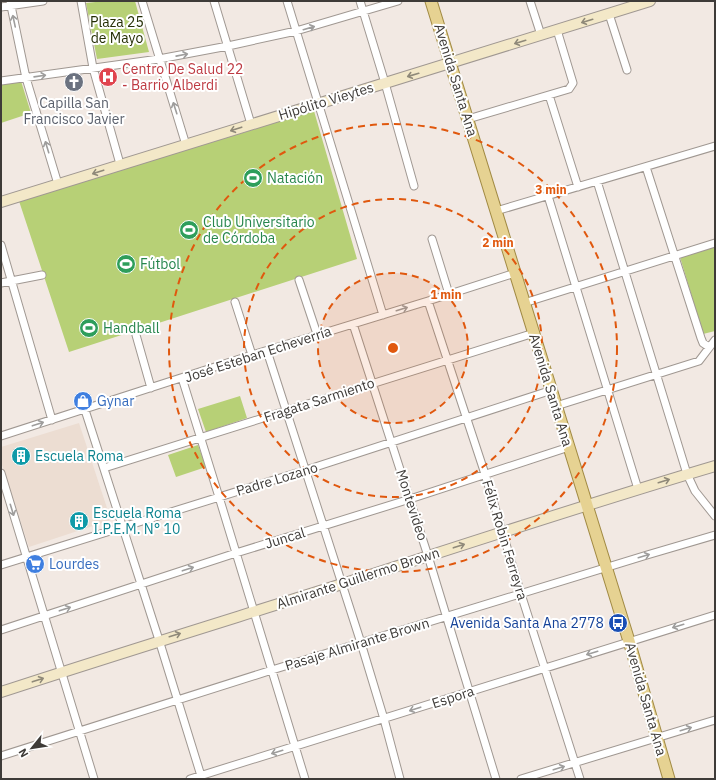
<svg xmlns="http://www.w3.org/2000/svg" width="716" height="780" font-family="'IBM Plex Sans',sans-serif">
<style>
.built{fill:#ecddd2}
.green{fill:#b7d076}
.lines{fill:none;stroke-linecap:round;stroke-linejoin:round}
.street-casing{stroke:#a09892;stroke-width:9}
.secondary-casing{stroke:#a09892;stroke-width:12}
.primary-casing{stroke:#a18a43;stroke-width:13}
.street{stroke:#fff;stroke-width:7}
.secondary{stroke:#f3e8c8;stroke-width:10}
.primary{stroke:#e6d292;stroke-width:11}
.oneway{stroke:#9e9d9c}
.oneway2{stroke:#8f8979}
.ring{fill:none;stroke:#e0580e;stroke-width:2;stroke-dasharray:7 5}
.labels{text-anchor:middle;stroke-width:4;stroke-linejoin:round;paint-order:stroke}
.park-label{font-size:14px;fill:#242e04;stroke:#fff}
.health-label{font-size:14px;fill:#be3a42;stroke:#fff;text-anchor:start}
.street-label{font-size:14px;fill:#3e3b38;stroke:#fff}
.worship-label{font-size:14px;fill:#5b616d;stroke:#fff}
.leisure-label{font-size:14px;fill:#27864d;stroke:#fff;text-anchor:start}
.shop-label{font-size:14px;fill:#366cbe;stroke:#fff;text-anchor:start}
.culture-label{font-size:14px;fill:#0d838f;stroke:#fff;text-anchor:start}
.transit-label{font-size:14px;fill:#164399;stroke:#fff;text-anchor:end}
.centre{fill:#e0580e;stroke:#fff;stroke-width:2}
.ring-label{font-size:12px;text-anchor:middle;font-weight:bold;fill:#e0580e;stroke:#fff;stroke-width:4;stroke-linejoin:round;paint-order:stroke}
</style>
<rect width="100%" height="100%" fill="#f2e9e3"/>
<!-- built -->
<path class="built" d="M79,423L111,520L29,547L1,462V447Z"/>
<!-- green -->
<path class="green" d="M105,1H135L149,52L97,59L86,3Z
M21,81L31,113L1,123V84Z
M314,111L357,259L69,352L19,201Z
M715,247V331L703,334L680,257Z
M240,396L247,418L206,432L198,409Z
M198,445L206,467L176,477L168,455Z"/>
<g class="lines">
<defs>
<path id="street" d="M10,1L26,78L58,184
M81,1L93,68L120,164
M142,1L186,145
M214,1L251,124
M287,1L383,315
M360,1L385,83L414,186
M530,1L541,35
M1,7L43,1
M609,14L627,70
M1,81L159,59L228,46L296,31L398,1
M549,95L578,187
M468,119L569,89L573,83L557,30
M646,167L701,338L703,343L709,347
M597,181L687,474L695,491L715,516
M548,196L638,489
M496,211L715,146
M432,239L449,294
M1,245L52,420
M299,280L317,334
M1,283L42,275
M428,301L485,474L521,594L580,779
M235,302L252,355
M524,303L715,243
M353,324L428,556L496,779
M136,335L151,388
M267,351L361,643L384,719L400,779
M182,378L219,497L305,779
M556,406L699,361L715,340
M85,410L159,640L202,779
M1,436L252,355L428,301L515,273
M104,468L534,333
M1,473L94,779
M1,565L306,470L552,390
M1,630L236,553L410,499L569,447
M1,756L272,670L647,555L715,535
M190,779L715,615
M521,779L715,720"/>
<path id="secondary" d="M1,202L650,1
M1,692C114,655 228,620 342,584C466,544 590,503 715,466"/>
<path id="primary" d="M431,1L629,641L669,779"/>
</defs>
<!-- street casing -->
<use href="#street" class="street-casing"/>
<!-- secondary casing -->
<use href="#secondary" class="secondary-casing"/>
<!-- primary casing -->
<use href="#primary" class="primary-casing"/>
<!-- street -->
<use href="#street" class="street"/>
<!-- secondary -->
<use href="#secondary" class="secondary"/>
<!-- primary -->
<use href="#primary" class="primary"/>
</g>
<!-- one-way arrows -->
<defs><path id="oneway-shaft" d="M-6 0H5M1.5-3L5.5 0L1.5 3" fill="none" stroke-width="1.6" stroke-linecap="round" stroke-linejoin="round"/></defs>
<g class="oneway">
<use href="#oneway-shaft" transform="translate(14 21) rotate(-102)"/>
<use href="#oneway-shaft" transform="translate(309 28) rotate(-16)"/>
<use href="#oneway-shaft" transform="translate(182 55) rotate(-11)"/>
<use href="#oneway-shaft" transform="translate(40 76) rotate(-8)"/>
<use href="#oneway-shaft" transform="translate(175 108) rotate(-108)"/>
<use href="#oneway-shaft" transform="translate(47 147) rotate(-107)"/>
<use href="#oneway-shaft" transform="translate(402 309) rotate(-17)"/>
<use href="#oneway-shaft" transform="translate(38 424) rotate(-18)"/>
<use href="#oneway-shaft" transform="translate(12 510) rotate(73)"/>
<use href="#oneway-shaft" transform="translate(644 556) rotate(-17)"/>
<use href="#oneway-shaft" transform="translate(188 569) rotate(-18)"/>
<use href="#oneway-shaft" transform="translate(65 609) rotate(-18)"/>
<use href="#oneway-shaft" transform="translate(678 626) rotate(163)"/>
<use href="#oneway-shaft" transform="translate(592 653) rotate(163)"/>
<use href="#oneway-shaft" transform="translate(415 709) rotate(162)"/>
<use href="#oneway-shaft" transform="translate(686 729) rotate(-17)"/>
<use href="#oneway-shaft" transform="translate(277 752) rotate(163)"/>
<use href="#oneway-shaft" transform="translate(559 768) rotate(-17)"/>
</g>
<g class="oneway2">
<use href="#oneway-shaft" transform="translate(587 21) rotate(163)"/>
<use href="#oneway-shaft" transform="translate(520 42) rotate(163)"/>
<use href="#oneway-shaft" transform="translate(413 75) rotate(164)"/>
<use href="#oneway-shaft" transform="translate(236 129) rotate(162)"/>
<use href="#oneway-shaft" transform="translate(98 172) rotate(162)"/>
<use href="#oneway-shaft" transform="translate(664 481) rotate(-17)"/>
<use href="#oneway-shaft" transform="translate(459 546) rotate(-18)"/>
<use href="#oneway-shaft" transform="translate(175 635) rotate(-17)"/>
<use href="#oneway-shaft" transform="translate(38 680) rotate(-18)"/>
</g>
<!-- distance rings -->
<circle cx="393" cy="348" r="75" fill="#e0580e" fill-opacity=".12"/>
<g class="ring">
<circle cx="393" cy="348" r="75"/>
<circle cx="393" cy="348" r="149"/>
<circle cx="393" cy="348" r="224"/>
</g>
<!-- icons -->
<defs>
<symbol id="hospital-disc" viewBox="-11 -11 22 22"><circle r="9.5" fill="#e0444e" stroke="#fff"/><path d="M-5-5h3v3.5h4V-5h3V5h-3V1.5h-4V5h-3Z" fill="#fff"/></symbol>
<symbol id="church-disc" viewBox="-11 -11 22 22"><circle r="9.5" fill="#6b7280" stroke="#fff"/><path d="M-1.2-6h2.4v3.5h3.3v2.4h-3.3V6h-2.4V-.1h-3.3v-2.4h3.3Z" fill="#fff"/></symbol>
<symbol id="stadium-disc" viewBox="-11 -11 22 22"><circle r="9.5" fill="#2e9e5b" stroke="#fff"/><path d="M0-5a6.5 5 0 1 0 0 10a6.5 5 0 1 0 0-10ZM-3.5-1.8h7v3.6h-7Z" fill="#fff"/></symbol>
<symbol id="shop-disc" viewBox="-11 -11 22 22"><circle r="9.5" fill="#3f7fe0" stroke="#fff"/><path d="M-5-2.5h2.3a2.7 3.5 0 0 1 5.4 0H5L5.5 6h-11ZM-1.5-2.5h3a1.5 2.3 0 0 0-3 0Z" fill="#fff"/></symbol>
<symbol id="building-disc" viewBox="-11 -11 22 22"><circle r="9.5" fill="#0f9aa8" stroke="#fff"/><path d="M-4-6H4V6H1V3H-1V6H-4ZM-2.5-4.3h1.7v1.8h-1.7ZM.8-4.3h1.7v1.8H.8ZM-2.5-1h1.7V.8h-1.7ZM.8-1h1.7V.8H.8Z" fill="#fff"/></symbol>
<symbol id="supermarket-disc" viewBox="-11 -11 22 22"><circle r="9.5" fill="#3f7fe0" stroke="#fff"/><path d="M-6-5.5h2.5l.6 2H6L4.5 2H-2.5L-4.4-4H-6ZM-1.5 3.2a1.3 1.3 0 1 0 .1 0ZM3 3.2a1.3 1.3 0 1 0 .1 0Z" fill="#fff"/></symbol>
<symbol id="bus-disc" viewBox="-11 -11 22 22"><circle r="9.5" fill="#1a4fb4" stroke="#fff"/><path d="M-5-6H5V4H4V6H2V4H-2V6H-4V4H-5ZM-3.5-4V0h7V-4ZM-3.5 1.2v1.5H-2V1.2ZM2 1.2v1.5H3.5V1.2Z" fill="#fff"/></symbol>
</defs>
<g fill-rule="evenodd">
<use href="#hospital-disc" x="97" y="66" width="22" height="22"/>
<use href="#church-disc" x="63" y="71" width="22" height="22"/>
<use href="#stadium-disc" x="242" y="167" width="22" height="22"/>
<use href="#stadium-disc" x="178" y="219" width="22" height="22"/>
<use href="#stadium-disc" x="115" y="253" width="22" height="22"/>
<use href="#stadium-disc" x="78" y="317" width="22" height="22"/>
<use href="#shop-disc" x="72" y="390" width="22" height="22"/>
<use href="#building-disc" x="10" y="445" width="22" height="22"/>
<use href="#building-disc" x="68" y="510" width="22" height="22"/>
<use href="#supermarket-disc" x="24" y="553" width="22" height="22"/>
<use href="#bus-disc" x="607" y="612" width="22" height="22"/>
</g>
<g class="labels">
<!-- park labels -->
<g class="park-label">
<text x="117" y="27">Plaza 25<tspan x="117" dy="16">de Mayo</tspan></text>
</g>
<!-- health labels -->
<g class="health-label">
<text x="122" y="74">Centro De Salud 22<tspan x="122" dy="16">- Barrio Alberdi</tspan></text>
</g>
<!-- street labels -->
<g class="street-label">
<text transform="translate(456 80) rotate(73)" y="5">Avenida Santa Ana</text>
<text transform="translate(326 101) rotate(-17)" y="5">Hipólito Vieytes</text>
<text transform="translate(258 354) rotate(-18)" y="5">José Esteban Echeverría</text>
<text transform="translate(551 390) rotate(73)" y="5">Avenida Santa Ana</text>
<text transform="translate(319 400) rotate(-18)" y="5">Fragata Sarmiento</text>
<text transform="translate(277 479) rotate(-17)" y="5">Padre Lozano</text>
<text transform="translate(412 505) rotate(72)" y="5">Montevideo</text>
<text transform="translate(285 538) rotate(-17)" y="5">Juncal</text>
<text transform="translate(505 540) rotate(73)" y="5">Félix Robin Ferreyra</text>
<text transform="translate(358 578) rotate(-18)" y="5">Almirante Guillermo Brown</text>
<text transform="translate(357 644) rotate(-17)" y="5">Pasaje Almirante Brown</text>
<text transform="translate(453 697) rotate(-18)" y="5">Espora</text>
<text transform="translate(646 699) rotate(74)" y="5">Avenida Santa Ana</text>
</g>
<!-- worship labels -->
<g class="worship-label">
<text x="74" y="108">Capilla San<tspan x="74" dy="16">Francisco Javier</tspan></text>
</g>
<!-- leisure labels -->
<g class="leisure-label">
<text x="267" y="183">Natación</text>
<text x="203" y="227">Club Universitario<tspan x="203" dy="16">de Córdoba</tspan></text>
<text x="140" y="269">Fútbol</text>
<text x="103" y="333">Handball</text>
</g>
<!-- shop labels -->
<g class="shop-label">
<text x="97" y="406">Gynar</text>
<text x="49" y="569">Lourdes</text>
</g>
<!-- culture labels -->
<g class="culture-label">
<text x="35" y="461">Escuela Roma</text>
<text x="93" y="518">Escuela Roma<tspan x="93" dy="16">I.P.E.M. N° 10</tspan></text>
</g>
<!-- transit labels -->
<g class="transit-label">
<text x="604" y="628">Avenida Santa Ana 2778</text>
</g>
</g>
<circle cx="393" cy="348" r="6" class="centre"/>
<g class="ring-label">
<text x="551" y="194">3 min</text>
<text x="498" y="247">2 min</text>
<text x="446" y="299">1 min</text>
</g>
<!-- border -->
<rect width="716" height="780" fill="none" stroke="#3e3b38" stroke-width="4"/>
<!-- north arrow -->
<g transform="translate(32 748) rotate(240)" stroke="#ffffff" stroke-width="3" paint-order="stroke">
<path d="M0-3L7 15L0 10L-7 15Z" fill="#3e3b38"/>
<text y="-6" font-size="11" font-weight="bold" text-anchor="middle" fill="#3e3b38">N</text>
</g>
</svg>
